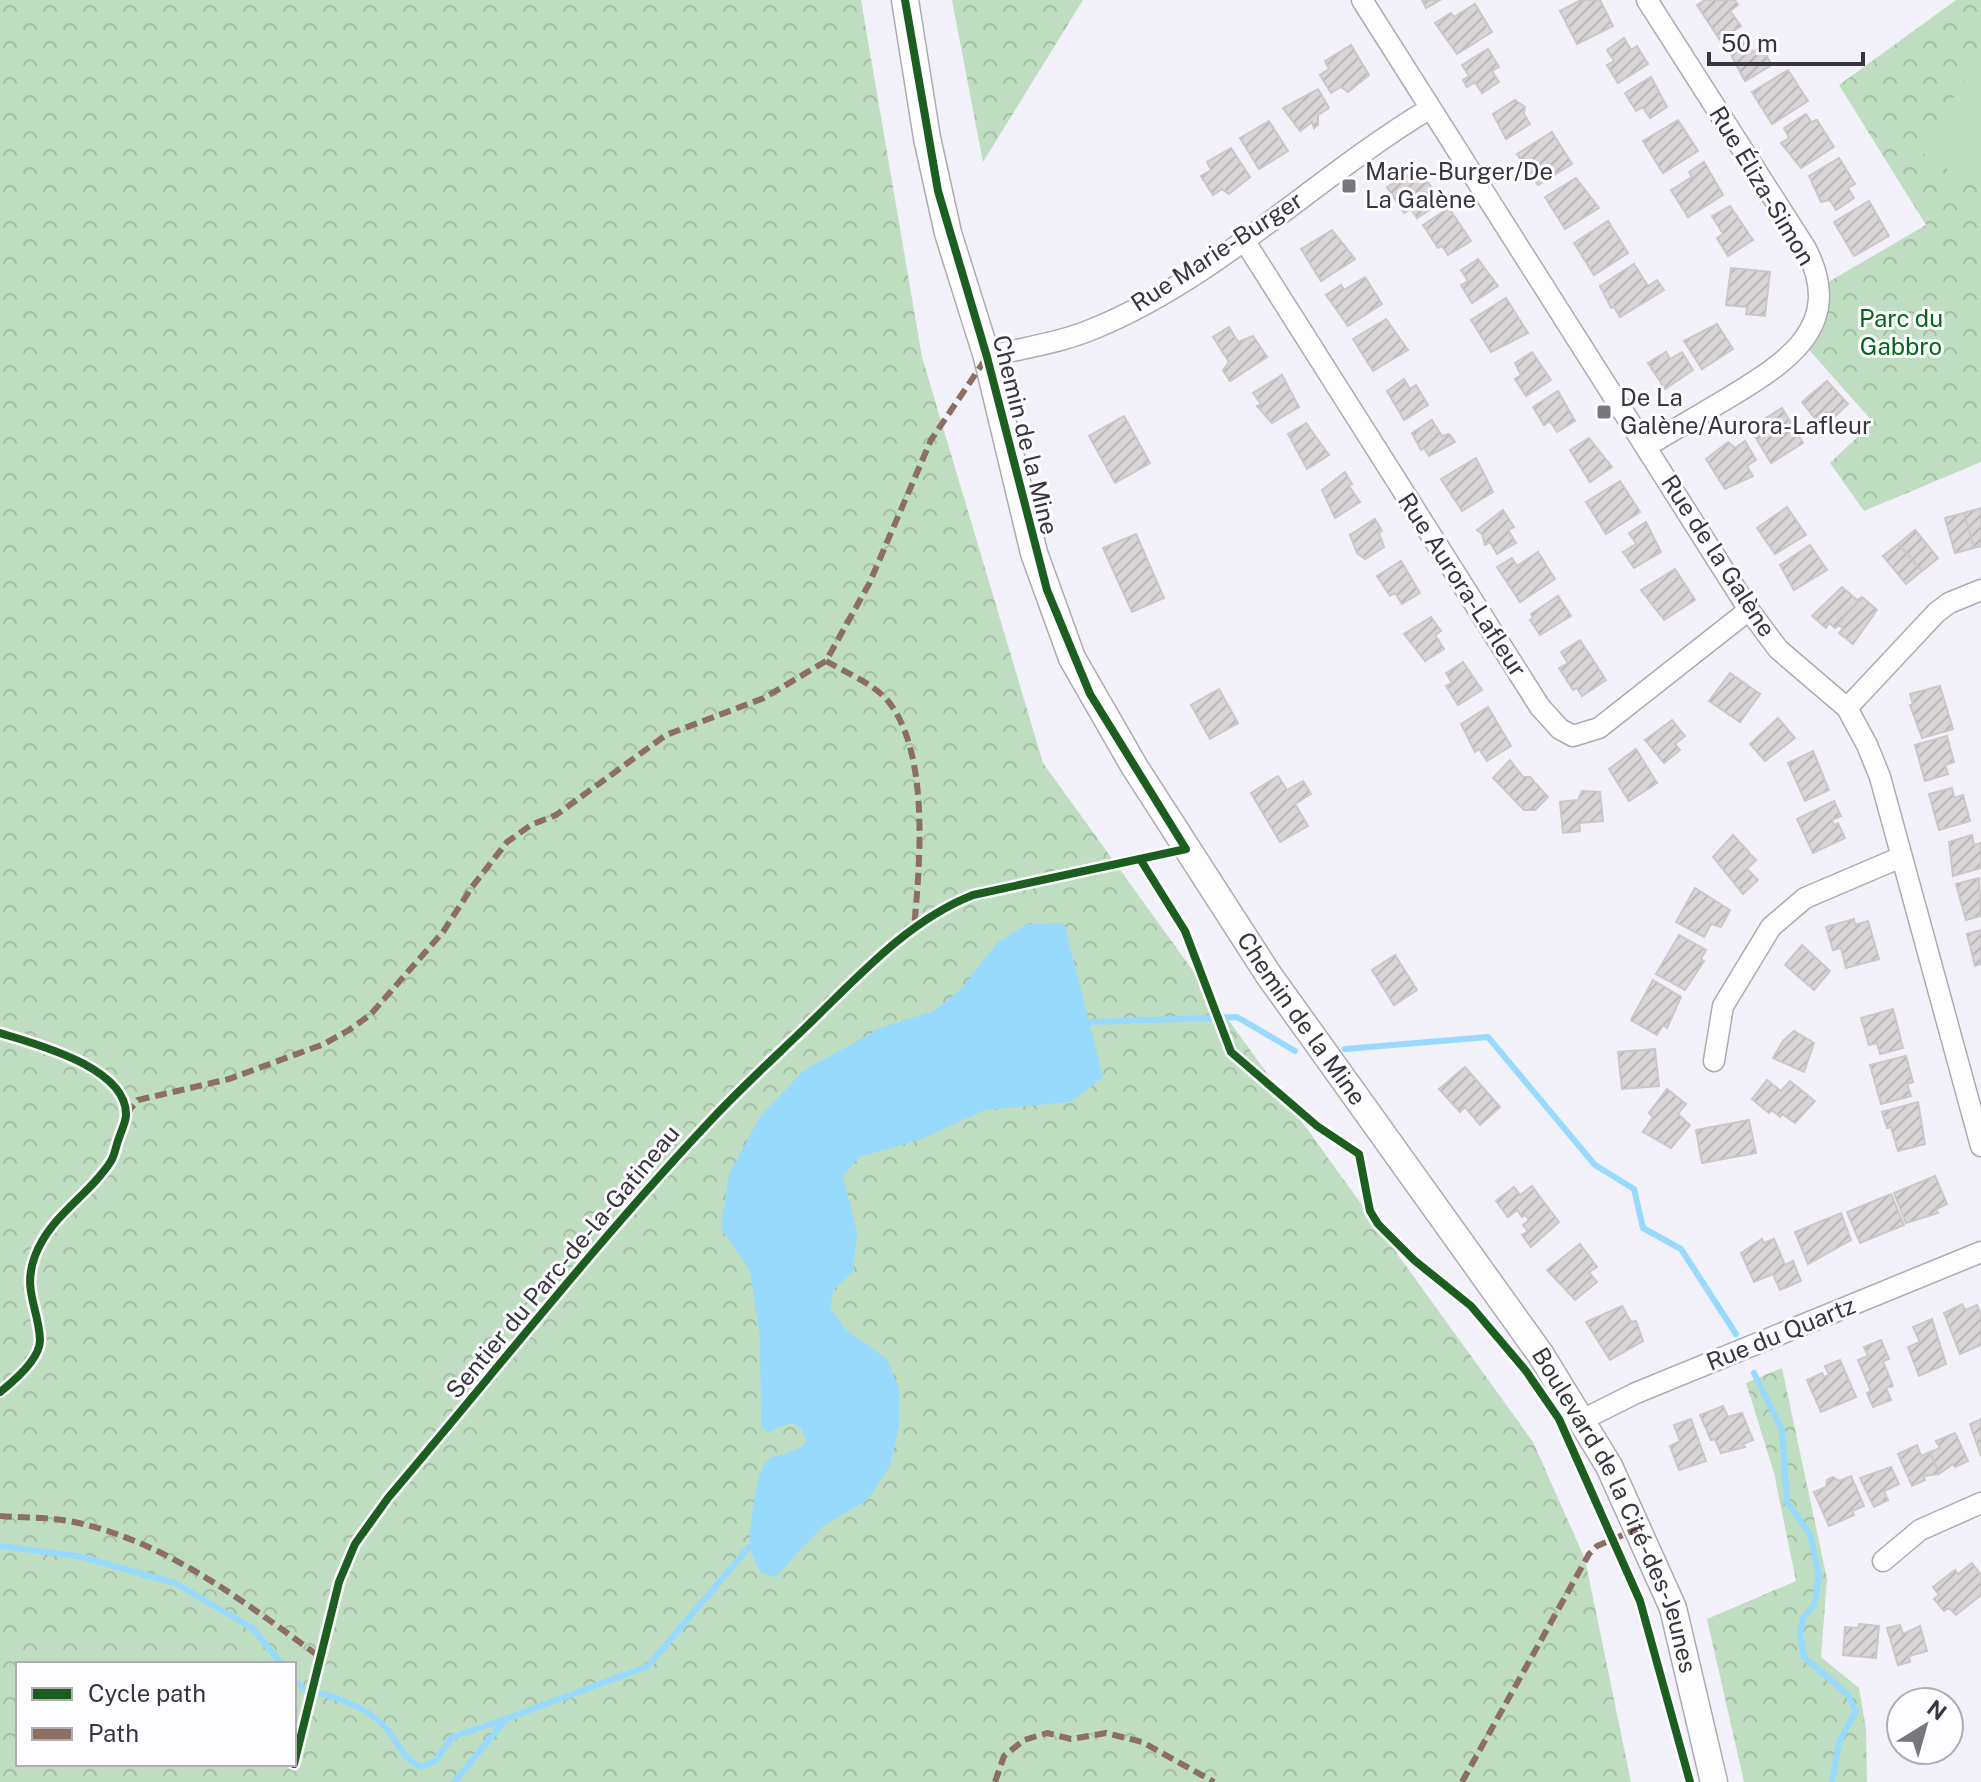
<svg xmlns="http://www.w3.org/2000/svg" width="1981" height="1782" font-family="'Public Sans',sans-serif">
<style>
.forest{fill:url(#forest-crowns);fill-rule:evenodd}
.pitch{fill:#bfdec1}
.water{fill:#97dafd}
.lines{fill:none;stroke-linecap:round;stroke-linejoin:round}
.stream{stroke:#97dafd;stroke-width:6}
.building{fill:url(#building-hatch);stroke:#cac6c9;stroke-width:2}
.minor-casing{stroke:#adabb2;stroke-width:23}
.tertiary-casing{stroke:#adabb2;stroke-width:29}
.minor{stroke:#fdfdfe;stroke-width:20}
.tertiary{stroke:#fdfdfe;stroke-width:26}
.quiet{stroke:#8d6e63;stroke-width:6;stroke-dasharray:12 6;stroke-linecap:butt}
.cycleway-casing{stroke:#fdfcff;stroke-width:13}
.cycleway{stroke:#1b5e20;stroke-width:8}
.poi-dot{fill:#79777e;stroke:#fdfcff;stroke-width:3}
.labels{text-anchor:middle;stroke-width:6;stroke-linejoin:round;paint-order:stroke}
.poi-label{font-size:24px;fill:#38363c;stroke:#fdfcff;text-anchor:start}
.street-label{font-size:24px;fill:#38363c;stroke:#fdfcff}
.park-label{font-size:24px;fill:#046715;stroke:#fdfcff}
</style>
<defs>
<pattern id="forest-crowns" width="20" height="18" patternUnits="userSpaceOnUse" patternTransform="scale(2)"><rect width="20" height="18" fill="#bfdec1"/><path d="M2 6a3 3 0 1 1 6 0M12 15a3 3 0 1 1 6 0" fill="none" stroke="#a5bfa7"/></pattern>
<pattern id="building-hatch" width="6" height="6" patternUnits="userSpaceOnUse" patternTransform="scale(2)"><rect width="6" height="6" fill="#d9d4d6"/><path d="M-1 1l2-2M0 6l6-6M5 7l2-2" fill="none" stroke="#bbb7b9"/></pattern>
</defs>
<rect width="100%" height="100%" fill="#f2f0f9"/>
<!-- forest -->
<path class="forest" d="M0,0H861L922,357L1043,763L1533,1442L1585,1559L1631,1782H0ZM18,1664H294V1764H18Z
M952,0H1083L983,162Z
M1956,0H1981V462L1864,511L1830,463L1873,422L1803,343L1818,288L1926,225L1839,85Z
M1782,1368L1827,1579L1821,1657L1859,1688L1866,1729L1867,1782H1744L1707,1619L1796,1581L1774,1473L1746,1383Z"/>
<!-- pitch -->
<path class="pitch" d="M1981,55V191L1919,151Z"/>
<!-- water -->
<path class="water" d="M1064,923L1103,1077L1071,1102L985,1110L919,1140L859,1157L843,1176L857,1233L853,1272L834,1289L830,1308L846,1330L887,1359L899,1389V1426L890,1466L867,1500L823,1526L775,1577L761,1573C757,1564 750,1554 750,1544C749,1529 756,1469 768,1460C781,1452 791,1456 807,1442L801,1428L791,1423L768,1432L761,1427L760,1338L750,1271L721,1228L729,1174L760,1117L803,1071L882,1027L934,1011L961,989L997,943L1027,924Z"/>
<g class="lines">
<!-- stream -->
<path class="stream" d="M1089,1022L1237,1017L1295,1051
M1345,1049L1488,1037L1595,1165L1634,1189L1643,1228L1681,1249L1736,1334
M1754,1373L1782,1430L1787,1502L1810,1534L1819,1576L1814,1606L1803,1617L1800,1636L1804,1657L1848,1695L1856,1711L1839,1742L1832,1782
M0,1546L78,1556L175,1583L252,1628L282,1664
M294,1679L304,1689
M320,1693C344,1701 364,1706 383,1725C398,1740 400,1757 421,1767L435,1761L452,1737L506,1719
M454,1782L506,1719L648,1666L749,1547"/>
</g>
<!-- building -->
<path class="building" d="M1422,0H1440L1426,8Z
M1581,0H1600L1613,26L1577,44L1560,11Z
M1705,0H1735L1738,5L1730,11L1741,26L1720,40L1697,5Z
M1475,4L1492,32L1457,54L1435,23L1451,13L1454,17Z
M1624,38L1631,50L1637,46L1648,64L1618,83L1607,65L1614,61L1607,50Z
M1746,40L1753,52L1761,47L1772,65L1745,81L1729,51Z
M1351,45L1369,75L1348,92L1341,87L1331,93L1320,75L1329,69L1325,61Z
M1488,49L1499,67L1492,71L1499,82L1482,93L1475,82L1467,87L1463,80L1469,76L1462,65Z
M1788,70L1808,101L1772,124L1752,92Z
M1651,77L1667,107L1650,118L1643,107L1636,111L1625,93Z
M1318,89L1329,108L1318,115V125L1314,128L1312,122L1300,131L1283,108Z
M1515,100L1525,107L1524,114L1530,124L1506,139L1493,114Z
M1806,114L1811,122L1817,120L1834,147L1801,168L1781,143L1789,138L1784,128Z
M1678,120L1698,151L1663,173L1643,141Z
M1269,121L1288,151L1259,169L1240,138Z
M1552,132L1572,164L1538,185L1517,154Z
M1231,148L1250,177L1229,194L1222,189L1213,195L1201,176L1211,170L1207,162Z
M1839,158L1855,184L1848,188L1854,198L1836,210L1830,200L1821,202L1809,176Z
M1704,162L1723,195L1688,217L1671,190L1692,177L1689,172Z
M1417,169L1434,190L1429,197L1435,206L1417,218L1411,209L1404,213L1387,187Z
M1576,178L1599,208L1565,229L1545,197Z
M1869,201L1889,236L1854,256L1834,222Z
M1730,206L1753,240L1728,256L1717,238L1723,234L1712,216Z
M1449,208L1471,241L1448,255L1442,246L1438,248L1423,225Z
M1608,221L1628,253L1594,275L1574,243Z
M1332,230L1355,259L1321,281L1301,249Z
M1478,259L1498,286L1472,303L1461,285L1468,281L1461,270Z
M1634,264L1648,286L1657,280L1664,290L1620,317L1614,307L1611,308L1600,286Z
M1731,268L1770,272L1765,316L1746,314L1747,307L1726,305Z
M1365,277L1382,304L1348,326L1326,295L1341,285L1344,290Z
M1506,298L1528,333L1491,352L1471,320Z
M1386,319L1408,350L1373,371L1353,339Z
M1717,324L1733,349L1702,369L1684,341Z
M1229,327L1238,342L1253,336L1267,357L1230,381L1223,370L1229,362L1213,337Z
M1532,352L1551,380L1526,396L1515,379L1521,375L1515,363Z
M1666,352L1670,359L1682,352L1693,370L1665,389L1648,363Z
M1282,375L1299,407L1272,423L1257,406L1261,404L1253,393Z
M1404,379L1410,389L1416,385L1428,405L1404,420L1387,391Z
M1827,381L1848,404L1833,418L1827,412L1817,421L1802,402Z
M1558,391L1575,421L1557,432L1550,421L1544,425L1533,407Z
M1782,408L1803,443L1771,463L1750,428Z
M1124,416L1150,463L1115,483L1089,436Z
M1432,420L1442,436L1449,434L1455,442L1429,456L1424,448L1421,450L1412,433Z
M1306,423L1329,455L1307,469L1288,434Z
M1589,438L1612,467L1590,482L1570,450Z
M1745,441L1756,460L1747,466L1753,476L1725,489L1706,459L1728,442L1735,448Z
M1476,458L1493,492L1462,511L1441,479Z
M1345,472L1352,484L1349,486L1360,502L1335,518L1322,490Z
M1620,481L1640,512L1606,534L1586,502Z
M1787,507L1806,535L1775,554L1757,528Z
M1981,508V546L1974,548L1964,513Z
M1503,510L1514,527L1508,530L1516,543L1497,554L1490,542L1485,545L1482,534L1477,530Z
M1964,513L1974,548L1955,553L1945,518Z
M1375,519L1382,531L1379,533L1384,547L1365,559L1357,553L1350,535Z
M1646,522L1661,552L1634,568L1623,552L1636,544L1629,533Z
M1915,530L1938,558L1922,571L1898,544Z
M1136,534L1164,598L1132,612L1103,548Z
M1898,544L1922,571L1906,584L1883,556Z
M1810,545L1827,570L1794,590L1780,565Z
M1538,552L1555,579L1520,602L1497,567L1512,558L1517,566Z
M1401,561L1420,593L1402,604L1395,593L1390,596L1377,576Z
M1675,569L1695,600L1664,620L1641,590Z
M1842,587L1857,600L1862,597L1835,628L1829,623L1826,628L1812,616Z
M1558,596L1571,616L1540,635L1530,620L1533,618L1531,614Z
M1862,597L1877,610L1853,644L1839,633L1843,628L1839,625L1835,628Z
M1431,617L1441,631L1435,635L1444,649L1425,661L1404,634Z
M1580,640L1606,680L1582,696L1577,688L1573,690L1559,668L1568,663L1561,652Z
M1463,662L1482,690L1458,705L1446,686L1452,683L1446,673Z
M1730,673L1760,694L1740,722L1709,701Z
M1940,686L1953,729L1922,738L1910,705L1913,704L1910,694Z
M1219,689L1238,723L1210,739L1191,705Z
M1488,707L1511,746L1487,761L1479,749L1475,752L1461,724Z
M1778,718L1795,738L1765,761L1750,744Z
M1672,720L1685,736L1675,744L1680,750L1664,763L1645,740Z
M1947,736L1954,762L1945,765L1948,774L1925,781L1915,745Z
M1636,749L1657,783L1629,801L1609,769Z
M1813,751L1829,790L1805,801L1788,763Z
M1510,760L1523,777H1530L1548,797L1535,810H1524L1493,778Z
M1278,776L1287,790L1303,781L1311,794L1295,804L1308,826L1280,842L1251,793Z
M1952,788L1954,798L1963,795L1970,821L1939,830L1929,794Z
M1582,791L1600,792L1603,821L1579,823L1580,831L1563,833L1560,802L1578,800Z
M1834,801L1841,816L1832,820L1834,825L1838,823L1845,838L1813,853L1797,819Z
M1733,835L1756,860L1747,869L1758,880L1743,894L1713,857Z
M1972,835L1974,845L1981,843V868L1953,876L1949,842Z
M1979,878L1981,916L1966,920L1956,884Z
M1695,888L1730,910L1721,927L1711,924L1704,937L1676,922Z
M1854,919L1855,925L1868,921L1879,959L1846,968L1841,948L1833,950L1826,927Z
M1981,930V964L1975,966L1967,934Z
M1679,935L1706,950L1701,959L1704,961L1685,990L1656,974Z
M1802,945L1830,971L1814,990L1785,965Z
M1395,955L1417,990L1394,1005L1372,970Z
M1653,980L1681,997L1667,1028L1663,1025L1657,1035L1631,1020Z
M1893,1009L1903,1048L1880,1054L1877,1043L1869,1045L1861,1018Z
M1794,1031L1814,1043L1804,1072L1773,1058L1783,1041Z
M1655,1049L1659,1086L1622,1089L1618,1052Z
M1906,1056L1913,1082L1907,1084L1911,1096L1881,1104L1870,1065Z
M1465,1067L1500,1107L1480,1125L1465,1107L1460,1112L1439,1089Z
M1767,1080L1781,1091L1790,1081L1815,1101L1795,1123L1782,1114L1780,1117L1772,1110L1769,1113L1752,1099Z
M1667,1089L1686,1104L1678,1114L1690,1125L1671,1148L1643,1132L1653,1117L1649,1113Z
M1918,1102L1925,1144L1898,1151L1891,1127L1887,1128L1882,1112Z
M1749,1120L1756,1153L1702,1163L1696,1130Z
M1935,1176L1947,1204L1936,1209L1938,1213L1906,1223L1894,1193Z
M1532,1186L1559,1222L1531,1247L1522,1235L1528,1231L1523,1225L1529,1220L1525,1215L1522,1217L1517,1210L1508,1217L1496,1201L1514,1187L1520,1195Z
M1891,1194L1904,1225L1860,1243L1847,1212Z
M1841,1213L1851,1240L1808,1264L1795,1232Z
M1762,1239L1764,1243L1774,1239L1785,1265L1793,1261L1801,1281L1780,1290L1773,1274L1754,1282L1741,1253Z
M1580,1244L1597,1267L1589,1272L1597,1282L1575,1300L1547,1270Z
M1962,1304L1965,1310L1977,1305L1981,1314V1345L1960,1354L1944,1313Z
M1622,1306L1631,1322L1636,1321L1643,1341L1610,1360L1586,1322Z
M1932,1319L1946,1364L1919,1376L1908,1347L1920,1342L1913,1327Z
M1881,1340L1889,1359L1883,1361L1893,1386L1886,1388L1891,1400L1873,1407L1867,1393L1871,1391L1858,1360L1868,1356L1864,1347Z
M1840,1360L1856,1397L1821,1412L1807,1380L1822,1373L1824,1377L1829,1375L1825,1366Z
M1723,1406L1728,1417L1742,1413L1753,1440L1743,1444L1745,1447L1721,1453L1715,1439L1711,1440L1700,1415Z
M1691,1419L1706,1461L1679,1470L1670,1446L1680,1441L1674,1425Z
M1981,1419V1456L1970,1424Z
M1955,1433L1968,1461L1955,1467L1953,1464L1939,1474L1930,1452L1940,1448L1936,1441Z
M1917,1445L1921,1456L1930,1452L1939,1474L1923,1476L1925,1480L1912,1486L1898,1454Z
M1891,1467L1899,1484L1884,1491L1888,1500L1874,1507L1860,1478Z
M1851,1476L1864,1506L1852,1511L1854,1515L1829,1526L1814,1492L1826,1487L1827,1480L1833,1477L1839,1481Z
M1972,1563L1981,1575V1595L1956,1615L1949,1608L1944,1611L1934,1599L1939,1595L1933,1587L1955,1570L1958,1574Z
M1859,1624L1879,1626L1876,1658L1843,1655L1845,1627L1858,1628Z
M1900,1625L1903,1634L1920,1626L1927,1651L1909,1656L1910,1662L1898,1665L1887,1628Z"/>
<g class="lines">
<defs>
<path id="minor" d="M1362,0L1749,610L1778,649L1847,708L1867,745L1880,777L1981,1146
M1647,0L1806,249C1846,326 1786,363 1728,398C1701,414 1674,430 1647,446
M1244,240L1540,707L1560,729L1573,736L1599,728L1749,610
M987,357C1021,348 1060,343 1093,329C1216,279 1316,177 1429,109
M1847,708L1936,613L1949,603L1981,590
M1714,1061L1723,1006L1771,927L1805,898L1899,858
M1582,1420L1636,1393L1981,1252
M1883,1561L1920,1530L1981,1503"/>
<g id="tertiary">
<path id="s1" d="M905,0L927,138L948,233L987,357L1034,553L1072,658L1134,766L1268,974L1541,1355L1609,1466L1673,1608L1714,1782"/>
</g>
</defs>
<!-- minor casing -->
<use href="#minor" class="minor-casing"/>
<!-- tertiary casing -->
<use href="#tertiary" class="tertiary-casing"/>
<!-- minor -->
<use href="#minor" class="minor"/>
<!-- tertiary -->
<use href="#tertiary" class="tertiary"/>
<!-- quiet -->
<path class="quiet" d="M826,661C845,672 874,684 888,701C930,753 920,864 914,928
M126,1114L138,1100L229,1079L324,1044L349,1030L370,1015L443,932L472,887L507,842L531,825L556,815L666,735L764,698L826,661L869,584L931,440L987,357
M0,1516C24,1518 50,1517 74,1522C168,1542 244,1602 320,1657
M995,1782L1004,1756L1024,1740L1047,1733L1071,1739L1106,1733L1142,1742L1214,1782
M1462,1782L1589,1554L1597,1546L1637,1529"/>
<defs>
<path id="cycleway" d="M1140,859L1185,931L1231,1052L1317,1126L1359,1154L1370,1211L1378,1224L1414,1260L1471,1306L1526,1371L1559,1419L1640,1601L1690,1782
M0,1033C35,1044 127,1067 126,1115C126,1122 121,1131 119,1138C116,1145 115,1155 111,1161C90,1195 50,1215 35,1256C22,1290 39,1309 40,1340C40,1359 14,1381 0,1392
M294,1764L339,1582L355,1544L388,1498C495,1372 598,1240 712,1119C742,1087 775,1057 807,1026C857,978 907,921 973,895L1186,849L1090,694L1047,590L987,357L938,191L905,0"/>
</defs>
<!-- cycleway casing -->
<use href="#cycleway" class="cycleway-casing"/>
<!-- cycleway -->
<use href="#cycleway" class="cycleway"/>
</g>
<!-- markers -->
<g class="poi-dot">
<rect x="1341" y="178" width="16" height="16" rx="4"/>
<rect x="1596" y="404" width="16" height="16" rx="4"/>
</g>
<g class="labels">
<!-- poi labels -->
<g class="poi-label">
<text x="1365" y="180">Marie-Burger/De<tspan x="1365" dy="28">La Galène</tspan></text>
<text x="1620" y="406">De La<tspan x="1620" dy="28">Galène/Aurora-Lafleur</tspan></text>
</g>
<!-- street labels -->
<g class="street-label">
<text transform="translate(1762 186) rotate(59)" y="8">Rue Éliza-Simon</text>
<text transform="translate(1217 252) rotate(-33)" y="8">Rue Marie-Burger</text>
<text transform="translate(1025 435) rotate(76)" y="8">Chemin de la Mine</text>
<text transform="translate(1718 556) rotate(57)" y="8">Rue de la Galène</text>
<text transform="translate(1462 585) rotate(57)" y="8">Rue Aurora-Lafleur</text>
<text dy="8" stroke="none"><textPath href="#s1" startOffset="1108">Chemin de la Mine</textPath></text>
<text transform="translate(563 1262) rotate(-50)" y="8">Sentier du Parc-de-la-Gatineau</text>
<text transform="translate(1781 1334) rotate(-22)" y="8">Rue du Quartz</text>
<text dy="8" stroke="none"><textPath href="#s1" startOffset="1694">Boulevard de la Cité-des-Jeunes</textPath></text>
</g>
<!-- park labels -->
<g class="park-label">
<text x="1901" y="327">Parc du<tspan x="1901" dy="28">Gabbro</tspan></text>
</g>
</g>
<!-- legend -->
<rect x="16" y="1662" width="280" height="104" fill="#fdfcff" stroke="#aeadb1" stroke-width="2"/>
<rect x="32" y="1688" width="40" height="12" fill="#1b5e20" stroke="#aeadb1" stroke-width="2"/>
<text x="88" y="1702" font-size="24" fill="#38363c">Cycle path</text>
<rect x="32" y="1728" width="40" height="12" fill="#8d6e63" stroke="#aeadb1" stroke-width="2"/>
<text x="88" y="1742" font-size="24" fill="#38363c">Path</text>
<!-- north arrow -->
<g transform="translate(1925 1726) rotate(37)"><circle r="38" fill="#fdfcff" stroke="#aeadb1" stroke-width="2"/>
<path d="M0-6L14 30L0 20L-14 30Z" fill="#79777e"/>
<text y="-12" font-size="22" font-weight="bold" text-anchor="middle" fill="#38363c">N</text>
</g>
<!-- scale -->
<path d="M1709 52v12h154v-12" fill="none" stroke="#38363c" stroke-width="4"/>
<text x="1721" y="52" font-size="24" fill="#38363c" stroke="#fdfcff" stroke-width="6" paint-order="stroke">50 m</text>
</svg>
